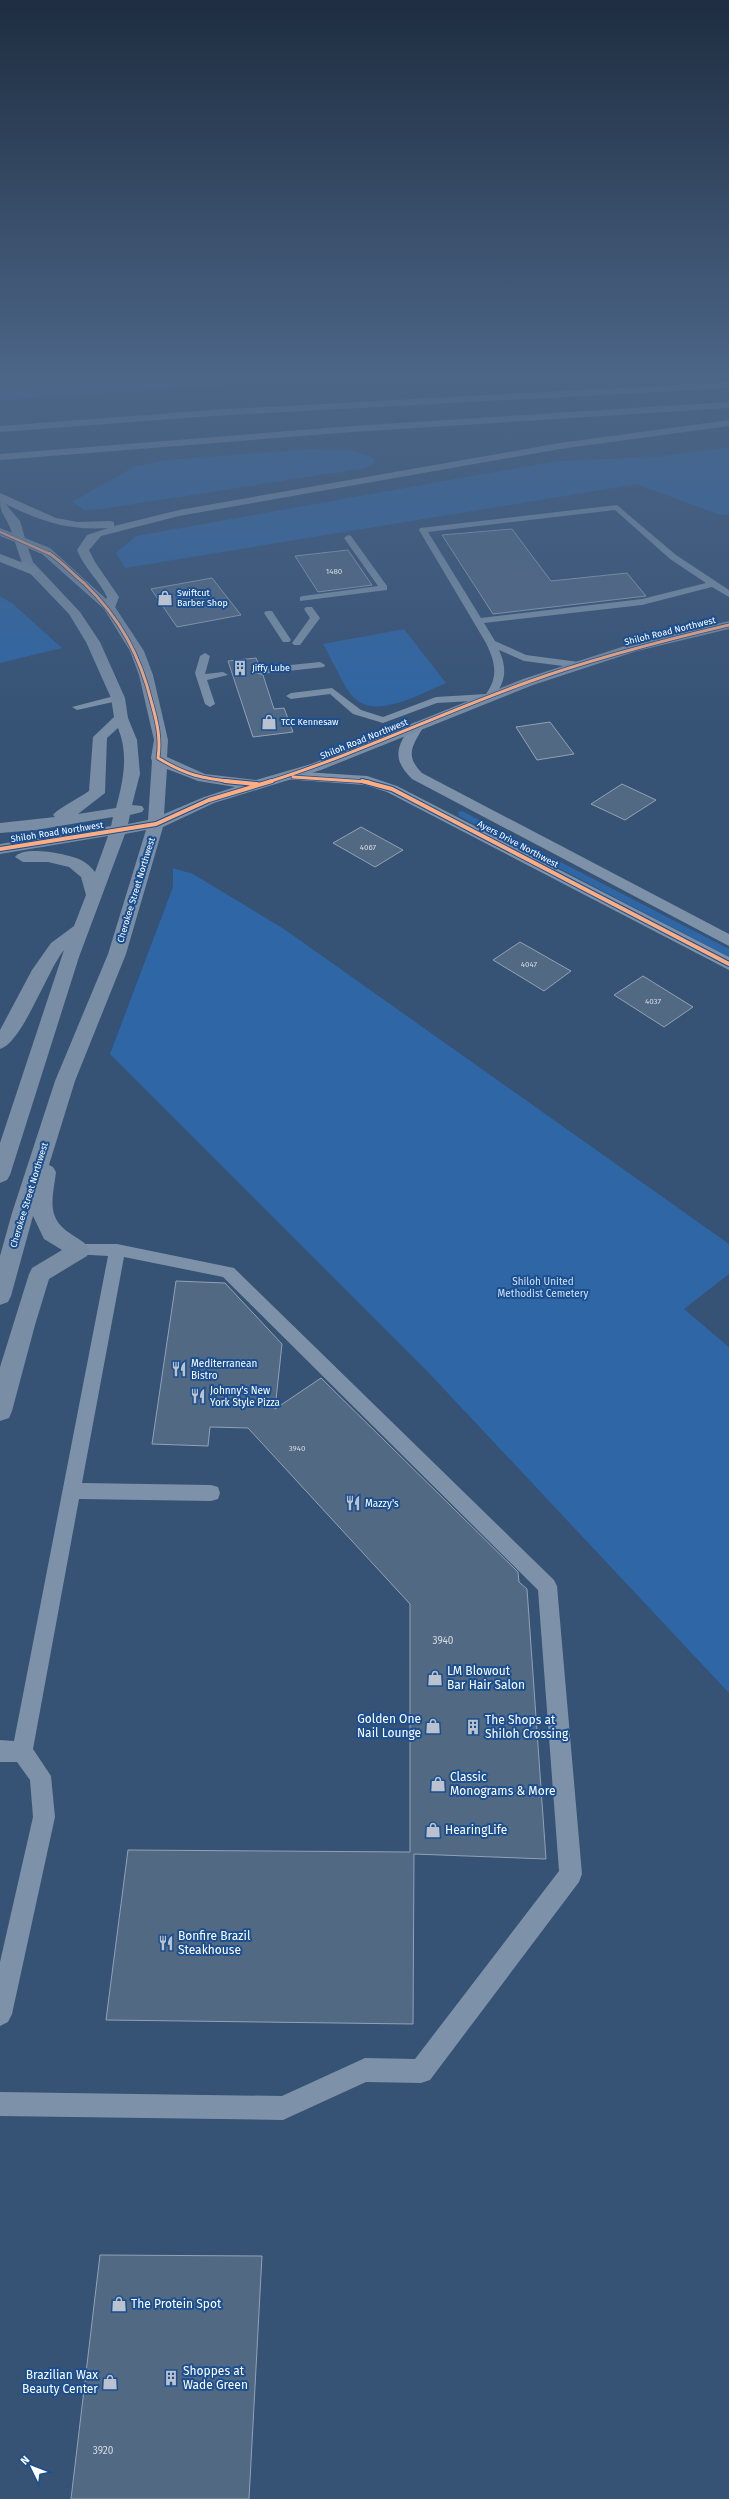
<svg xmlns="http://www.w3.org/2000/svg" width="729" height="2499" font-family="'Fira Sans',sans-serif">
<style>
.green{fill:#2f66a5}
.building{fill:#526984;stroke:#92a2b6}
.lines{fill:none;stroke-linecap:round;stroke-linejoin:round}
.lane{fill:#7d92a8;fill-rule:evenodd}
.street{fill:#7d92a8;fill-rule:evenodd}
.secondary{fill:#798da4;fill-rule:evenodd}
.highway{fill:#7e92a7;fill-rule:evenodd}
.cycleway-far2-casing{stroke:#1b4f8f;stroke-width:3.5}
.cycleway-far1-casing{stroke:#1b4f8f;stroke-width:4.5}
.cycleway-casing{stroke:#1b4f8f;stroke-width:6}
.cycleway-far2{stroke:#ffac80;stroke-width:2.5}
.cycleway-far1{stroke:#ffac80;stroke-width:3}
.cycleway{stroke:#ffac80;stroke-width:4}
.labels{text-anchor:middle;stroke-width:4;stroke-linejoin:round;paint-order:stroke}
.number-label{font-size:8px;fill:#d4dae0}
.far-poi-label{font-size:9px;fill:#fff;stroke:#1b4f8f;text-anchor:start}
.far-street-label{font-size:9px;fill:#fff;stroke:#1b4f8f}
.park-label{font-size:10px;fill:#cfe3fa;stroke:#1b4f8f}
.poi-label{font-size:10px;fill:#fff;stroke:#1b4f8f;text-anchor:start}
.near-number-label{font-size:10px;fill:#d4dae0}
.near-poi-label{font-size:12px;fill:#fff;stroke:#1b4f8f;text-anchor:start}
</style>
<rect width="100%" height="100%" fill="#365274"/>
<!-- green -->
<path class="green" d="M0,375H305L299,380L0,400Z
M729,447V514L720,515L637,484L125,568L116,553L136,536L557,461L656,457Z
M312,449L350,450L372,457L375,462L365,468L102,509L85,510L72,502L134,467L168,460Z
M0,596L13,604L62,648L0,663Z
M404,629L446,683C422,693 376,720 354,698C344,687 331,658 323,644Z
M462,811L729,949V957L459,816L458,812Z
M173,868L193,874L284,929L729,1244V1274L684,1309L729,1347V1693L427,1371L110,1054L173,887Z"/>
<!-- building -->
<path class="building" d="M512,529L551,581L627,573L646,596L493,614L442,535Z
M348,550L372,585L318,592L295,556Z
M212,578L241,615L177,627L151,589Z
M256,658L260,667L255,672L263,675L274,709L284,708L293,732L253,737L228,661Z
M550,722L574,754L537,760L516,727Z
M622,784L656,800L625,820L591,804Z
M361,827L403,850L375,867L333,843Z
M520,942L571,971L544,991L493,960Z
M643,976L693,1007L664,1027L614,995Z
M176,1281L225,1283L282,1344L275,1409L321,1378L518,1572L519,1582L527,1589L546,1859L414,1854L413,2024L106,2020L128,1850L410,1852V1604L248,1428L210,1427L208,1446L152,1444Z
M100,2255L262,2256L249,2499H71Z"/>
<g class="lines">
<!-- lane -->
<path class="lane" d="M617,505L676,555L729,590V597L712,587L642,605L484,623L495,641L526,655L579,662L584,665L579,668L524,661L499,650C508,670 505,682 493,699L489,700L437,703L383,723L353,714L330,694L291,699L286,696L291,693L332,688L361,710L383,717L436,697L486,694C499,676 495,662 486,643L419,530L420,528ZM615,510L670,559L706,583L642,599L481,618L428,532Z
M348,535L351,536L387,586V590L300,601V597L303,596L378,586L344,538Z
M306,607H312L320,618L300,645H294L292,643L310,618L304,609Z
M266,611H272L291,640L289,642H283L264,613Z
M205,653L210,656L205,674L223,672L228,675L207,680L215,704L210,707L205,704L195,673L200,656Z
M320,662L325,665L324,667L261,674L256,671L261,668Z
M118,695L122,696V700L77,710L72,707Z
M79,1244H117L234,1268L554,1580L557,1586L582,1874L579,1882L430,2080L421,2083L366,2082L283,2120L0,2116V2092L282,2096L365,2058L415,2059L559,1871L538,1590L223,1277L124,1257L82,1483L211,1485L218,1487L220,1493L218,1499L211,1501L79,1499L33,1749L51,1776L55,1817L12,2014L8,2022L0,2026V1962L33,1817L30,1780L17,1762H0V1740L14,1741L108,1256L73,1254L71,1250L73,1246Z"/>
<!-- street -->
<path class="street" d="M417,722L424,726C413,745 404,755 422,773L729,934V946L412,779C397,764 394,753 405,735C408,729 410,723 417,722Z
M289,771L367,776L397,786L729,957V970L387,792L365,785L284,779L281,776L284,773Z"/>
<!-- secondary -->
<path class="secondary" d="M0,501L4,502L20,521L25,538L50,548L115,607L144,651L153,675L168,740L167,757L205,774L256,780L311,764L523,679L628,645L729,621V629L637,651L533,685L321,770L214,803L163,827L126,954L75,1081L49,1165L53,1167L56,1172C53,1198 45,1218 71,1234C78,1239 86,1242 90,1250L87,1256L49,1279L35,1325L12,1411L9,1418L0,1421V1367L29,1274L32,1268L62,1250L44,1239L33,1216L11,1296L8,1302L0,1305V1256L12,1213L55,1081L108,954L146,830L125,834L79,957L10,1175L7,1180L0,1183V1143L64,950C47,971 22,1043 0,1049V1030L32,970L51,943L74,926L86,895L81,877L69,867L48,862H23L15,857C23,845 69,854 81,860C87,863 91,867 95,872L108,836L0,854V844L111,826L113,817L36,830L0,833V823L55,817L53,815C56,810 82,796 89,791L93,737L114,717L111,698L86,642L69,614L23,566L15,542L0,536V528L12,533C8,519 0,515 0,501ZM28,548L42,554L104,609L130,651L139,675L154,740L151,758L152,761L148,820L128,824L130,815L142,812L144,809L142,806L132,805L140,774L137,740L128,718L125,698L100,642L80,612L33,562ZM118,728C129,755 123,781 116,808L78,814L105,793L107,738ZM167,769L198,781L235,787L204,797L164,814Z"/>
<!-- highway -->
<path class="highway" d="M729,382V388L212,416L0,432V426L212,410Z
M729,402V408L352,432L0,460V454L352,426Z
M729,420V426L560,449L179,516L101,536L89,550L95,562L119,597L114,610L109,611L103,607L107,597C99,580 84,568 77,550L87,535L108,528C67,531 36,520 0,501V493L56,518L78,522L110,521L114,522V526L179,510L560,443Z
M0,554L37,568L39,571L33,575L0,562Z"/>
<defs>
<path id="cycleway-far2" d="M0,532L50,554"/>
<path id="cycleway-far1" d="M49,553C62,562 72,573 84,583C120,618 140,655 152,704C157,722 161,739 158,758C188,776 201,778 235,782
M293,777L369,782
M268,782C357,754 441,713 528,682C594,658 661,641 729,625"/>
<path id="cycleway" d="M225,781L257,784
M362,781L392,789L729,964
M0,849L156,824L209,800L272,781"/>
</defs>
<!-- cycleway-far2 casing -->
<use href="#cycleway-far2" class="cycleway-far2-casing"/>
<!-- cycleway-far1 casing -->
<use href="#cycleway-far1" class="cycleway-far1-casing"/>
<!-- cycleway casing -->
<use href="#cycleway" class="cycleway-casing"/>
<!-- cycleway-far2 -->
<use href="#cycleway-far2" class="cycleway-far2"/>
<!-- cycleway-far1 -->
<use href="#cycleway-far1" class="cycleway-far1"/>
<!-- cycleway -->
<use href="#cycleway" class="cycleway"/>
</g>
<!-- sky -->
<linearGradient id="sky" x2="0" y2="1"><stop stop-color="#1e2d40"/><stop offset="0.52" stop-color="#4c6688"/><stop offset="1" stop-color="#4c6688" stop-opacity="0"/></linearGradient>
<rect width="729" height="725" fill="url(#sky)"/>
<!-- icons -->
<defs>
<symbol id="shop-bare" viewBox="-9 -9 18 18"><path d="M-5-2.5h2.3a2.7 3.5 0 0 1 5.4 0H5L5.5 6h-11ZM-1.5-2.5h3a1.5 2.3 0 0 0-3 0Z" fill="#b9c2ce" stroke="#1b4f8f" stroke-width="2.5" paint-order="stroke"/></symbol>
<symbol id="building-bare" viewBox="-9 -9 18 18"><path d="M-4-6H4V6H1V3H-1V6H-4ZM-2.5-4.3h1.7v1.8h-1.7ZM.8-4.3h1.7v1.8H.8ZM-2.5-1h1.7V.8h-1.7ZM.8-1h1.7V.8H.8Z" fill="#b9c2ce" stroke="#1b4f8f" stroke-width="2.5" paint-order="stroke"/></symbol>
<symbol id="restaurant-bare" viewBox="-9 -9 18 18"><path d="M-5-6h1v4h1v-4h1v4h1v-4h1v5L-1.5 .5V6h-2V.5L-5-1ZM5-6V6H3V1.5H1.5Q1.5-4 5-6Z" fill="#b9c2ce" stroke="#1b4f8f" stroke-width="2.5" paint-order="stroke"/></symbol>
</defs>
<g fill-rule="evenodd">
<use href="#shop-bare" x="154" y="587" width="22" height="22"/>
<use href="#building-bare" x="229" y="657" width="22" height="22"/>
<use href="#shop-bare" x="258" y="711" width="22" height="22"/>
<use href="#restaurant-bare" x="168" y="1358" width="22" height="22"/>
<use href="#restaurant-bare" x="187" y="1385" width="22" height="22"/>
<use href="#restaurant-bare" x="342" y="1492" width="22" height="22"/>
<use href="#shop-bare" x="424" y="1667" width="22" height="22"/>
<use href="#shop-bare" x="422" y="1715" width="22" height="22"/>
<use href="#building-bare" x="462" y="1716" width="22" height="22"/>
<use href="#shop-bare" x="427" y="1773" width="22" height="22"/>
<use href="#shop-bare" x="422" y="1819" width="22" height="22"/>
<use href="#restaurant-bare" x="155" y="1932" width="22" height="22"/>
<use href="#shop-bare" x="108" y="2293" width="22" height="22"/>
<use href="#building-bare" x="160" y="2367" width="22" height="22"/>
<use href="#shop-bare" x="99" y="2371" width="22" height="22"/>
</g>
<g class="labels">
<!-- number labels -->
<g class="number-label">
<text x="334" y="574">1480</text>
<text x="368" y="850">4067</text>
<text x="529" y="967">4047</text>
<text x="653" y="1004">4037</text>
<text x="297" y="1451">3940</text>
</g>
<!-- far-poi labels -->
<g class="far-poi-label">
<text x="177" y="596">Swiftcut<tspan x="177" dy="10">Barber Shop</tspan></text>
<text x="252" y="671">Jiffy Lube</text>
<text x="281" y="725">TCC Kennesaw</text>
</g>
<!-- far-street labels -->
<g class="far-street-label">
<text transform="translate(670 631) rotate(-14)" y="3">Shiloh Road Northwest</text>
<text transform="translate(364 739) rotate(-22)" y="3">Shiloh Road Northwest</text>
<text transform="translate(57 832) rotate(-9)" y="3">Shiloh Road Northwest</text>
<text transform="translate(518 844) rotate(28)" y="3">Ayers Drive Northwest</text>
<text transform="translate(136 890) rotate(-73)" y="3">Cherokee Street Northwest</text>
<text transform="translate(29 1195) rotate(-73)" y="3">Cherokee Street Northwest</text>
</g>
<!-- park labels -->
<g class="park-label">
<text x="543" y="1285">Shiloh United<tspan x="543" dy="12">Methodist Cemetery</tspan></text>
</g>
<!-- poi labels -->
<g class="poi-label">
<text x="191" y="1367">Mediterranean<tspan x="191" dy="12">Bistro</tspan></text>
<text x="210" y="1394">Johnny's New<tspan x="210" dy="12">York Style Pizza</tspan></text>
<text x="365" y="1507">Mazzy's</text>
</g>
<!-- near-number labels -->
<g class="near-number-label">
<text x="443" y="1644">3940</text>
<text x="103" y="2454">3920</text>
</g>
<!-- near-poi labels -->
<g class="near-poi-label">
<text x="447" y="1675">LM Blowout<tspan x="447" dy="14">Bar Hair Salon</tspan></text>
<text x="421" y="1723" text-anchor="end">Golden One<tspan x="421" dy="14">Nail Lounge</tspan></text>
<text x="485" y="1724">The Shops at<tspan x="485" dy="14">Shiloh Crossing</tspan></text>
<text x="450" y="1781">Classic<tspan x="450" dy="14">Monograms &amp; More</tspan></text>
<text x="445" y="1834">HearingLife</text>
<text x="178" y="1940">Bonfire Brazil<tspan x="178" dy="14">Steakhouse</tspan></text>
<text x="131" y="2308">The Protein Spot</text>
<text x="183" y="2375">Shoppes at<tspan x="183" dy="14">Wade Green</tspan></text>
<text x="98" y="2379" text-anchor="end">Brazilian Wax<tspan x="98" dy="14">Beauty Center</tspan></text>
</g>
</g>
<!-- north arrow -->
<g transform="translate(32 2467) rotate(313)" stroke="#1b4f8f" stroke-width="3" paint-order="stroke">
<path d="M0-3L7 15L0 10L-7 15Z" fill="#ffffff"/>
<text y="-6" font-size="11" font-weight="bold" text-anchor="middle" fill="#ffffff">N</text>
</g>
</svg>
